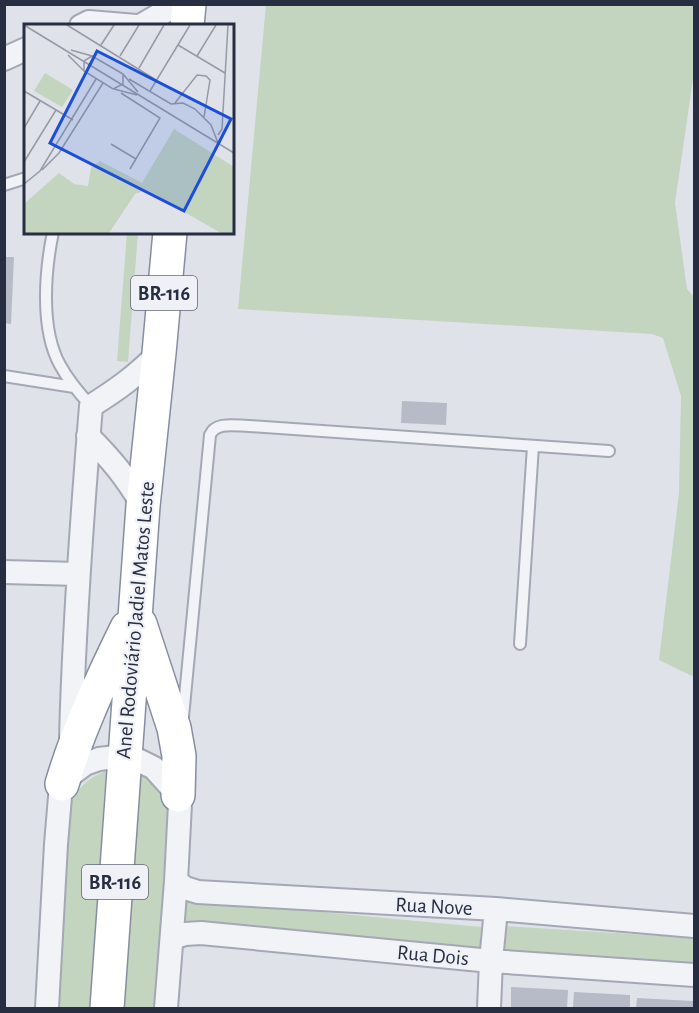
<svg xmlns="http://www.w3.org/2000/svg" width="699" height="1013" font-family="'Alegreya Sans',sans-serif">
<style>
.green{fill:#c3d4bf}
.building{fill:#b6bbc7}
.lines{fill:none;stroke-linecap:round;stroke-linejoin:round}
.service-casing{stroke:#a4a8b4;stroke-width:14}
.minor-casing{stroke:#a4a8b4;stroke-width:26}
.trunk-casing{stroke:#858ea1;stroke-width:36}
.service{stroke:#f2f3f7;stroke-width:10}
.minor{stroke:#f2f3f7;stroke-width:22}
.trunk{stroke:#fff;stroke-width:33}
.labels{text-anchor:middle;stroke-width:4.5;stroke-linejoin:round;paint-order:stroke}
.shield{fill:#eff1f7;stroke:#636878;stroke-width:1.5}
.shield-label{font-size:20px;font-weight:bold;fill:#272e42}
.street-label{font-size:21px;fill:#272e42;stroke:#eff1f7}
.inset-road{fill:none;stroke:#959aa6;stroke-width:1.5}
.view{fill:#1d4ed8;fill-opacity:0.15;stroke:#1d4ed8;stroke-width:3}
.inset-edge{fill:none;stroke:#272e42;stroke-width:3}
</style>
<rect width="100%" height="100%" fill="#dfe2e9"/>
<!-- green -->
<path class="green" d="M266,5H694V72L675,203L687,289L694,297V677L659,660L679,493L681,396L663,338L652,334L238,309Z
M127,233H138L128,362L117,361Z
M106,771L90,1008H56L69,811C74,791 86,778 106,771Z
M138,773C154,783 164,794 170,813L157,1008H123Z
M182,899L481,927L480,952L180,924Z
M505,926L694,938V968L505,953Z"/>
<!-- building -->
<path class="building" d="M4,257H14L11,324L4,323Z
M402,401L447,403L446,425L401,423Z
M511,987L568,990L567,1008H511Z
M574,992L630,995V1008H573Z
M637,998L693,1001V1008H636Z"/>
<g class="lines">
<defs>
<path id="service" d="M4,185L26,178
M53,232C45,271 40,329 60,365C68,380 79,393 91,406
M4,376L74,387
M520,644L533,446
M183,717L210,435C216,421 236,426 249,426L609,451"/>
<path id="minor" d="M81,26L89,22L136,26
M140,26L178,4
M4,59L26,49
M88,436C112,460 126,477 143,506
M4,572L78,574
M71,738C74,627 82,516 91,406C118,389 136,376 159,353
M176,881L185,888L198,892L496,909L694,926
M172,938L185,934L201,933L491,961L694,975
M47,1008L56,844L60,797L62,784L73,773L85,764L99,759L124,756L140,761L154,768L178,795L180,804L176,881L166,1008
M489,1008L491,961L496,909"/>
<path id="trunk" d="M187,26L189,4
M140,624L174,728L179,756L178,795
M62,784C78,730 102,679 127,628
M107,1008L143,506L159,353L170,232"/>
</defs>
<!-- service casing -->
<use href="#service" class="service-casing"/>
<!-- minor casing -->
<use href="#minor" class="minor-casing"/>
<!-- trunk casing -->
<use href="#trunk" class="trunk-casing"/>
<!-- service -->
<use href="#service" class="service"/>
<!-- minor -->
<use href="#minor" class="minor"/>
<!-- trunk -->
<use href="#trunk" class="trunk"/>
</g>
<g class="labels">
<!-- shield labels -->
<g class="shield">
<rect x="131" y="276" width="66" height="34" rx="4.5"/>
<rect x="82" y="865" width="66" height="34" rx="4.5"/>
</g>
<g class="shield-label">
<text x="164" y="300">BR-116</text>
<text x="115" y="889">BR-116</text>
</g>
<!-- street labels -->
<g class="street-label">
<text transform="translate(135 620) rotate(-85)" y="7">Anel Rodoviário Jadiel Matos Leste</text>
<text transform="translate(434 906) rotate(3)" y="7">Rua Nove</text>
<text transform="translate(433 955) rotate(5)" y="7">Rua Dois</text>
</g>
</g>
<!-- overview -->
<g transform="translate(24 24)">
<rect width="210" height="210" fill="#dfe2e9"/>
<path d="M21,49L49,66L38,83L10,67ZM150,105L210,143V209H197L122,166L111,170L85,209H0V180L35,149L50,160L64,162L67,144L76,137L118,159Z" fill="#c3d4bf"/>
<path class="inset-road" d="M0,1L210,129M43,1L132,56M77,21L90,1M154,21L201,49M47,26L68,32M44,31L60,47M68,32L99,50V60L89,65L60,47V37ZM96,32L115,1M173,32L192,1M115,44L140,1M99,50L114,68M105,55L147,80L159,79L171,85L187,101L194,119M90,65L113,71M0,67L49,96M126,67L166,1M97,69L136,94L106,145M151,79L173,51L182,52L186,56L180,93M0,104L16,77M194,111L198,105L204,1M87,120L112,135M0,138L32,86M18,146L35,129L79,59M0,160L16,147L72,55"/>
<path class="view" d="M73,27L207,95L160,187L26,119Z"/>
<rect width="210" height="210" class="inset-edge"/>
</g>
<!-- border -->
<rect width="699" height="1013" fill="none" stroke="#272e42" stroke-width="12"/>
</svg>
